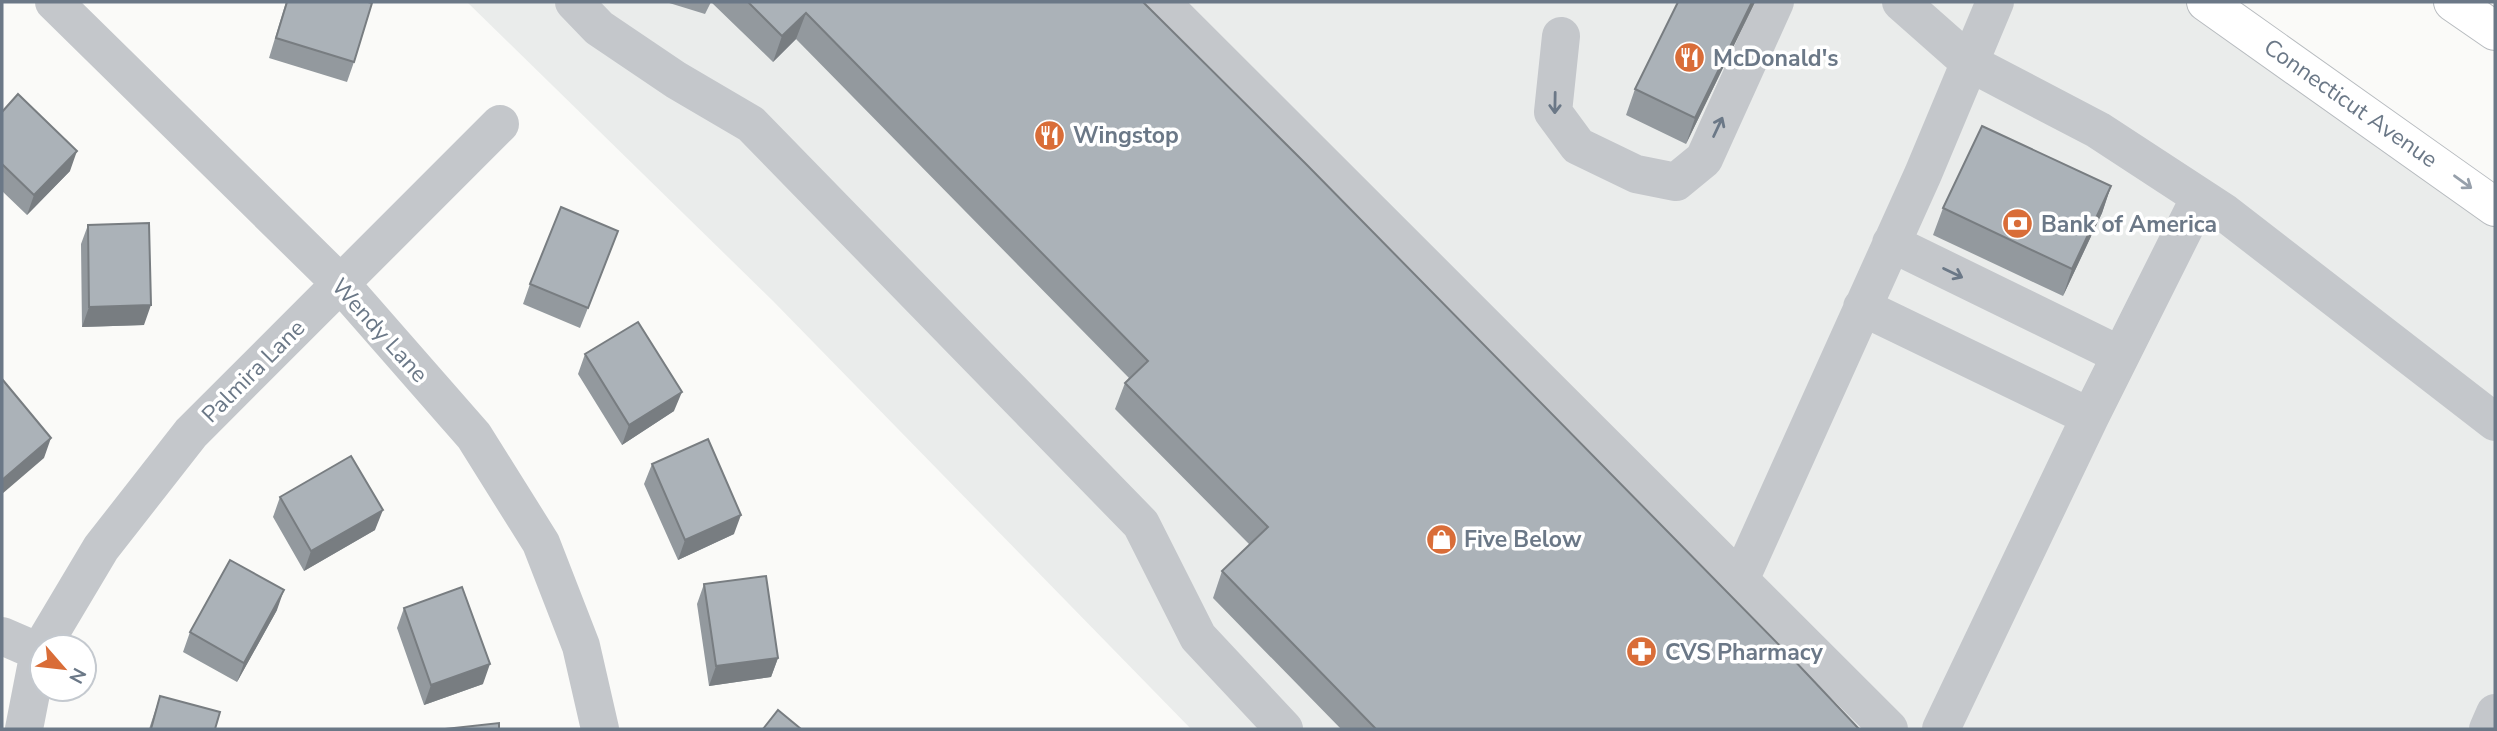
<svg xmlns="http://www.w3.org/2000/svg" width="2497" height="731" font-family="'Nunito Sans',sans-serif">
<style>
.built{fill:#eaeceb}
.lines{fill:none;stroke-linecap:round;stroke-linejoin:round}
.major-casing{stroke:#b7bbbf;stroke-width:40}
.minor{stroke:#c4c7cb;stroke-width:38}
.major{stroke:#fff;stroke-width:38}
.wall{fill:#93999e}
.shaded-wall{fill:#787d81}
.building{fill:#abb2b8;stroke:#787d81;stroke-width:2}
.oneway{stroke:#6b7887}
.oneway2{stroke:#97a0ab}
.labels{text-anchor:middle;stroke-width:7;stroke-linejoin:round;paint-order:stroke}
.poi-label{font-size:23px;font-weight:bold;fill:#6b7887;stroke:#fff;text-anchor:start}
.street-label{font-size:23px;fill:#6b7887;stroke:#fff}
</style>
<rect width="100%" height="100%" fill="#fafaf8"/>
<!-- built -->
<path class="built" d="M467,2H2206L2495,207V729H1191L773,301Z"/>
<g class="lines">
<defs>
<path id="major" d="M2206,2L2495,207
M2453,2L2495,31"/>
</defs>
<!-- major casing -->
<use href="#major" class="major-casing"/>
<!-- minor -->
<path class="minor" d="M54,2L340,283L474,436L541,543L581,646L600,729
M574,2L599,28L676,80L751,124L1141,524L1198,637L1284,729
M1161,2L1889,729
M1901,2L1970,63L2098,130L2225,213L2495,422
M1561,36L1553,112L1578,146L1636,174L1676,182L1704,159L1775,2
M1891,243L2120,355
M1862,307L2090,417
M1740,580L1923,174L1995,2
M2,636L39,652
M42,647L101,548L191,433L500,124
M24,729L39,652L42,647
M1941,729L2090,417L2200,197
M2488,729L2495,713"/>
<!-- major -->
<use href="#major" class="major"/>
</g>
<!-- wall -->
<path class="wall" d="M286,2H368L354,62L347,82L269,58Z
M666,2H711L705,14Z
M711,2H1143L1859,729H1341L1213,598L1222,571L1250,545L1115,409L1125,383L1129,378L796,39L773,62Z
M1678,2H1755L1686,144L1626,115L1635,89Z
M2,112L70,171L27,215L2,191Z
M2111,186L2102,213L2063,296L1933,235L1943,208Z
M88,225L144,325L82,327L81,244Z
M611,250L580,328L523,304L530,284Z
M585,354L674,411L622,445L578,374Z
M652,464L734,534L678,560L644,484Z
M280,497L375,530L304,571L273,517Z
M704,584L778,658L771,677L709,686L697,604Z
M404,608L483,684L424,705L397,628Z
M277,610L237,682L183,652L190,632Z
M160,696L215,729H149Z"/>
<!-- shaded-wall -->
<path class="shaded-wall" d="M1752,2H1755L1686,144L1695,118Z
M806,13L796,39L773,62L782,36Z
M77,151L70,171L27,215L34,195Z
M2111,186L2102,213L2063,296L2072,269Z
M151,305L144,325L82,327L89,307Z
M682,392L674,411L622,445L629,425Z
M51,438L44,458L2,494V480Z
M383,510L375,530L304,571L311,551Z
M741,515L734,534L678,560L685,540Z
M284,590L277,610L237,682L244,663Z
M778,658L771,677L709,686L716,666Z
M490,664L483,684L424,705L431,685Z"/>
<!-- building -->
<path class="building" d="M287,2H368L372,3L354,62L276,38Z
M748,2H1143L1306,164L1791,657L1859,729H1376L1222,571L1268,527L1125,383L1148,361L806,13L782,36Z
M1678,2H1752L1695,118L1635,89Z
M18,94L77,151L34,195L2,164V112Z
M1982,126L2111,186L2072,269L1943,208Z
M561,207L618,231L588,308L530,284Z
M149,223L151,305L89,307L88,225Z
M638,322L682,392L629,425L585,354Z
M2,379L51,438L2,480Z
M708,439L741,515L685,540L652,464Z
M351,456L383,510L311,551L280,497Z
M230,560L284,590L244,663L190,632Z
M766,576L778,658L716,666L704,584Z
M462,587L490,664L431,685L404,608Z
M160,696L220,712L215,729H151Z
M778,710L801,729H763Z
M499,723V729H445Z"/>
<!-- one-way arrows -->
<defs><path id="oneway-shaft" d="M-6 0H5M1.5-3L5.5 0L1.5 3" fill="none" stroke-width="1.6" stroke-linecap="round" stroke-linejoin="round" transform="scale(1.75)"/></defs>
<g class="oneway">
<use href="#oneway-shaft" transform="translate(1555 103) rotate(91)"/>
<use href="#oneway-shaft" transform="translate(1718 127) rotate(-65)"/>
<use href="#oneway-shaft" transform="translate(1953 273) rotate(26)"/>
</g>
<use class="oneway2" href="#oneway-shaft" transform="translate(2463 182) rotate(36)"/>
<!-- icons -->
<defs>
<symbol id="restaurant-disc" viewBox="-11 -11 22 22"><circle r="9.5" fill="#d96d38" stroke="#fff"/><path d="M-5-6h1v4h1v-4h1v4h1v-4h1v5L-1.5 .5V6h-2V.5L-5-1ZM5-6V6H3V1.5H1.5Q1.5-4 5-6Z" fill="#fff"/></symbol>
<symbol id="bank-disc" viewBox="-11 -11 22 22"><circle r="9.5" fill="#d96d38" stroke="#fff"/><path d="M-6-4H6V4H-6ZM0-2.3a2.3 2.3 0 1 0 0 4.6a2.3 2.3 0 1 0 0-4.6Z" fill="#fff"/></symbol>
<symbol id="shop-disc" viewBox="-11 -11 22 22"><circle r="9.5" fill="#d96d38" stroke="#fff"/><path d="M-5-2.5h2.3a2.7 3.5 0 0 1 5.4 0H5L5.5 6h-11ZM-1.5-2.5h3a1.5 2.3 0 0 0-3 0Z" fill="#fff"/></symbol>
<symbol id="pharmacy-disc" viewBox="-11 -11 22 22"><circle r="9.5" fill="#d96d38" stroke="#fff"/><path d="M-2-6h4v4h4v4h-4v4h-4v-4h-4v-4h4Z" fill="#fff"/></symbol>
</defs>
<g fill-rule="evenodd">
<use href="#restaurant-disc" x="1672" y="40" width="35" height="35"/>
<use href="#restaurant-disc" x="1032" y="118" width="35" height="35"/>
<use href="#bank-disc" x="2000" y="206" width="35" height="35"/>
<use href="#shop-disc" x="1424" y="522" width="35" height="35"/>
<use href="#pharmacy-disc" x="1624" y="634" width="35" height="35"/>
</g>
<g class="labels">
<!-- poi labels -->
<g class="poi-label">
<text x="1713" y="66">McDonald's</text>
<text x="1073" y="143">Wingstop</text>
<text x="2041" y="232">Bank of America</text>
<text x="1464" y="547">Five Below</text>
<text x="1665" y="660">CVS Pharmacy</text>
</g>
<!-- street labels -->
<g class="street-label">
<text transform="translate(2351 103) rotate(35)" y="8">Connecticut Avenue</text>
<text transform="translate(380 330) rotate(48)" y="8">Wendy Lane</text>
<text transform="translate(253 371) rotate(-45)" y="8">Palmira Lane</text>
</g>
</g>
<!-- border -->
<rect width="2497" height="731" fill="none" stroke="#6b7887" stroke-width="7"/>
<!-- north arrow -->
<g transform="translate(63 668) rotate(118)"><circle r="33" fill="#ffffff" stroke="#c4c9cf" stroke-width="2"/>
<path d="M0-5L12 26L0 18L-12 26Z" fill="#d96d38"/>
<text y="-10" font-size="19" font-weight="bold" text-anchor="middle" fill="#6b7887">N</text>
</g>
</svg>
